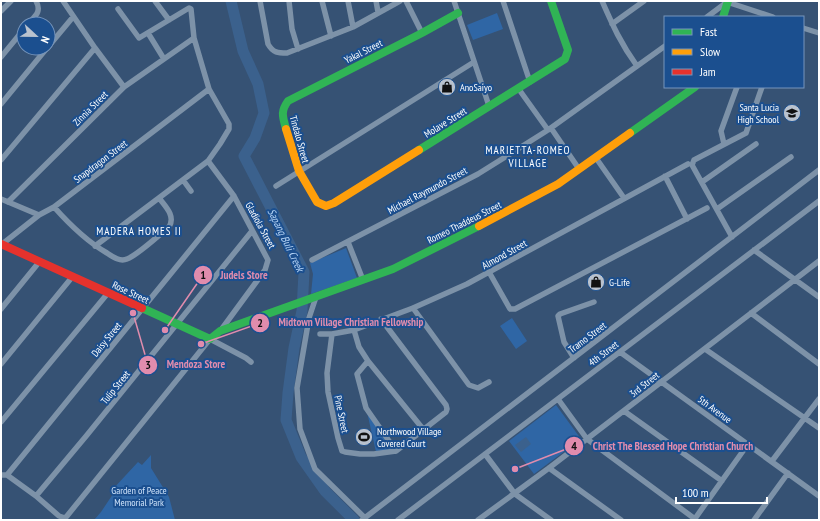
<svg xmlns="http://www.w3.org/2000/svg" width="820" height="521" font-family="'PT Sans Narrow',sans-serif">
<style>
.green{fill:#2f66a5}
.water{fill:#3b618d}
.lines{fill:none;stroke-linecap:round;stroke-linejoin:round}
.river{stroke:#3b618d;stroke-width:11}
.street{stroke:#7d92a8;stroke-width:5.5}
.fast{stroke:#30b455;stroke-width:8}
.slow{stroke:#ff9f0a;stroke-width:8}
.jam{stroke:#e5322d;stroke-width:8}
.labels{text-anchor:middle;stroke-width:4;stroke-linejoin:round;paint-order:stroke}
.street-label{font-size:10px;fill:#fff;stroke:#1b4f8f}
.poi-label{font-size:10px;fill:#fff;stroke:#1b4f8f;text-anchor:start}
.park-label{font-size:10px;fill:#cfe3fa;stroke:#1b4f8f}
.neighbourhood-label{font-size:11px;letter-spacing:1px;fill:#fff;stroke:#1b4f8f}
.water-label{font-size:11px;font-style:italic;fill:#b5d3f5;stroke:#1b4f8f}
.leader{fill:none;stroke:#e08cad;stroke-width:1.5}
.callout-dot{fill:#e08cad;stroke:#1b4f8f;stroke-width:1.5}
.mark-label{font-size:12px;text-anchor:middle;font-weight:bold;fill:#111}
.callout-label{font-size:11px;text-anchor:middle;font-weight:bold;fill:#e08cad;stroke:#1b4f8f;stroke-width:4;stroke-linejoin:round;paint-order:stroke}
</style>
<rect width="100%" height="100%" fill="#365274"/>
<!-- green -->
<path class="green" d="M497,13L503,29L473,40L467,25Z
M346,248L357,278L311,294L313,274L310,263Z
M512,318L527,341L516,349L500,326Z
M556,405L581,439L534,474L509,441Z
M367,412L393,450L376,452Z
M151,455V468L169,497L175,520H94L101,512L115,491L113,489L138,462L142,465Z"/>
<!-- water -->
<path class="water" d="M526,437L531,444L521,452L515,445Z"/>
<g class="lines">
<!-- river -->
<path class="river" d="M231,1L243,51L258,84L264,113L255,138L244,156L304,272L302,311L294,348L288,393L286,420L301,457L325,491L354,520"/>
<!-- street -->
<path class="street" d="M63,1L95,48L124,87
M155,1L169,20
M260,1L268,44C273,53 278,53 287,53L353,27L400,1
M289,1L292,29L298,49
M322,1L331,36
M348,1L353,27
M376,1L378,12
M406,1L422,33
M454,1L489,106
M503,1L530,82
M602,1C613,26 621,44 637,66
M1,11L11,1
M707,17L727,2L773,17
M28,24C35,16 42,12 36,1
M612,24L644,1
M803,28L819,33
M148,33L164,59
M48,47L73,17
M1,57L24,29
M518,88L548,130
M1,104L47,48
M551,128L579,169
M724,144L721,131L737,87
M596,158L624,198
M1,160L95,48
M208,161L234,196L268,260L265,270L221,330
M665,176L687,219
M183,180L191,191
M702,182L756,144
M276,186L474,62
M1,199L39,215
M8,202L124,87L194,38
M54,207C70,225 86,241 107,253C113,257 120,262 127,259C138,255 159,235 169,227C176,216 165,206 159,198
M717,209L791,157
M732,237L692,165L694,160L746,133L762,87
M348,242L363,280
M1,245L39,215L54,207L209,89
M95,246L208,161L220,144L229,129V124L209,89L194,38L191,9L189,8L139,38L118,9
M754,250L819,297
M312,260L478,174L548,130L665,46
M489,272L510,309H515L707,208
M316,297L309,318L297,388L300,429L315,469L365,518
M413,308L469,385L478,388L489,382
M1,309L40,261
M751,313L819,364
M354,330L359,347L368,361L423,429
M320,334H332L354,330L413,308L467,284L688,164
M332,334L327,373L328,392L338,438L342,451L345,452L360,454H374L396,451L446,412L447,409L446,405L381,319
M705,349L819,428
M620,352L819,496
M574,358L564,342L558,316L560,314L594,302
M368,361L357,374L366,408L396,451
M1,364L73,276
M558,399L587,439L695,519
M624,411L722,481
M1,422L108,293
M485,454L515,494L551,520
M772,461L819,399
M549,468L621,520
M1,475H7L36,496L59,516L65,518L67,516L210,339L246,358L251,362
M7,475L234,196
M36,496L87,435L252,231
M362,520L819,170
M398,520L819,201
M478,520L549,468L819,261
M694,520L748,444
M754,520L788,473"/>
<!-- fast -->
<path class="fast" d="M723,17L728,1
M286,129C283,117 280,112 288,101L422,33L458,13
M630,133L695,87
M419,150L565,59L568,50L551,1
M142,308L210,339L220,331L393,269L479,226"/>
<!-- slow -->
<path class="slow" d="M286,129L299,171L317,202L326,206L334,203L419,150
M479,226L558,184L630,133"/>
<!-- jam -->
<path class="jam" d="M1,244L142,308"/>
</g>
<!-- icons -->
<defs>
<symbol id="shop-disc" viewBox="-11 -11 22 22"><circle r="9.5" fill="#b9c2ce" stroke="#1b4f8f"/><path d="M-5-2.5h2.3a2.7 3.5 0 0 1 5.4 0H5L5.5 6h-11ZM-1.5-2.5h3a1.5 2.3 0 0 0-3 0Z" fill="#111"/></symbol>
<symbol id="school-disc" viewBox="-11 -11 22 22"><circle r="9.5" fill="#b9c2ce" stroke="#1b4f8f"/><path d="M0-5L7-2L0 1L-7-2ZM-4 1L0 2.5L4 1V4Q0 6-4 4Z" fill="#111"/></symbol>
<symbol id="stadium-disc" viewBox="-11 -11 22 22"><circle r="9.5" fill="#b9c2ce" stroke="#1b4f8f"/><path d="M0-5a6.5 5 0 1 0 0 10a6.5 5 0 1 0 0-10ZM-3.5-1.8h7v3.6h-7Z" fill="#111"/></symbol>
</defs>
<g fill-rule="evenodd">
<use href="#shop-disc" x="437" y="77" width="20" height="20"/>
<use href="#school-disc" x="782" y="103" width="20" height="20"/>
<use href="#shop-disc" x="586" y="272" width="20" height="20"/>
<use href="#stadium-disc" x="354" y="427" width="20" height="20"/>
</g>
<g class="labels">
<!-- street labels -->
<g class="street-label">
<text transform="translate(363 51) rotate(-27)" y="4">Yakal Street</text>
<text transform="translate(90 108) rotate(-45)" y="4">Zinnia Street</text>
<text transform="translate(445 122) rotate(-32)" y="4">Molave Street</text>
<text transform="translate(300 139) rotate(74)" y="4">Tindalo Street</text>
<text transform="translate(100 161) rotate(-37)" y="4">Snapdragon Street</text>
<text transform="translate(427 190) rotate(-28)" y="4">Michael Raymundo Street</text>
<text transform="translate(464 222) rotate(-27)" y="4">Romeo Thaddeus Street</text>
<text transform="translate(261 225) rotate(61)" y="4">Gladiola Street</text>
<text transform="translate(504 254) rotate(-29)" y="4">Almond Street</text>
<text transform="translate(131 292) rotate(25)" y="4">Rose Street</text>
<text transform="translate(587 337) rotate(-37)" y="4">Tramo Street</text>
<text transform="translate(106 339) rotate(-51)" y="4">Daisy Street</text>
<text transform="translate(603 353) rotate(-37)" y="4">4th Street</text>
<text transform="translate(644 384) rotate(-38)" y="4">3rd Street</text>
<text transform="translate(115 387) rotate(-51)" y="4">Tulip Street</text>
<text transform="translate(715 409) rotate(36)" y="4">5th Avenue</text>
<text transform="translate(342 414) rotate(78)" y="4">Pine Street</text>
</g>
<!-- poi labels -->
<g class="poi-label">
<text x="460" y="91">AnoSaiyo</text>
<text x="779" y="111" text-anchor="end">Santa Lucia<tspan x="779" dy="12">High School</tspan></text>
<text x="609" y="286">G-Life</text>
<text x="377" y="435">Northwood Village<tspan x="377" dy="12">Covered Court</tspan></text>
</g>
<!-- park labels -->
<g class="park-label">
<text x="139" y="494">Garden of Peace<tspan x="139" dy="12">Memorial Park</tspan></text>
</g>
<!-- neighbourhood labels -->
<g class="neighbourhood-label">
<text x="528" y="154">MARIETTA-ROMEO<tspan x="528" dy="13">VILLAGE</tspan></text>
<text x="139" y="235">MADERA HOMES II</text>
</g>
<!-- water labels -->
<g class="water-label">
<text transform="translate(286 240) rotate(64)" y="4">Sapang Buli Creek</text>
</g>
</g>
<!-- callouts -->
<path class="leader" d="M165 330L203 275M201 344L260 323M133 313L148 365M515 469L574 446"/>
<g class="callout-dot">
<circle cx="165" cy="330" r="4"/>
<circle cx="201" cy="344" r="4"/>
<circle cx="133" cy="313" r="4"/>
<circle cx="515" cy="469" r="4"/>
<circle cx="203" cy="275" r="10"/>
<circle cx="260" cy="323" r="10"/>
<circle cx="148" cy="365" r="10"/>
<circle cx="574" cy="446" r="10"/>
</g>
<g class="mark-label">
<text x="203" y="279">1</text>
<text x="260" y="327">2</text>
<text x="148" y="369">3</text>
<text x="574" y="450">4</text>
</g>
<g class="callout-label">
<text x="244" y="279">Judels Store</text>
<text x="351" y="326">Midtown Village Christian Fellowship</text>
<text x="196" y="368">Mendoza Store</text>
<text x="673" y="450">Christ The Blessed Hope Christian Church</text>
</g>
<!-- border -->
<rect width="820" height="521" fill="none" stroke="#ffffff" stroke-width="4"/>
<!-- legend -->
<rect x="664" y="16" width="140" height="72" fill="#1b4f8f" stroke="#7695bc"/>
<rect x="672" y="29" width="20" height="6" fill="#30b455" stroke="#7695bc"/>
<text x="700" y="36" font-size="12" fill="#ffffff">Fast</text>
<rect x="672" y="49" width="20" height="6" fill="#ff9f0a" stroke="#7695bc"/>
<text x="700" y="56" font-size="12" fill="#ffffff">Slow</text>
<rect x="672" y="69" width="20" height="6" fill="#e5322d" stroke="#7695bc"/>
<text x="700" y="76" font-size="12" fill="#ffffff">Jam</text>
<!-- north arrow -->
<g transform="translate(36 36) rotate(112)"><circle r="19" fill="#1b4f8f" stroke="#7695bc"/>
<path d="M0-3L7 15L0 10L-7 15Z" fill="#b9c2ce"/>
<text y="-6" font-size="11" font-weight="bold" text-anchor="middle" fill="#ffffff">N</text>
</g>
<!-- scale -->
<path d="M676 497v6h91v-6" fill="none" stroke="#ffffff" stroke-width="2"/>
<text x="682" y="497" font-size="12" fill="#ffffff" stroke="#1b4f8f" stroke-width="3" paint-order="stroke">100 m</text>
</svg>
